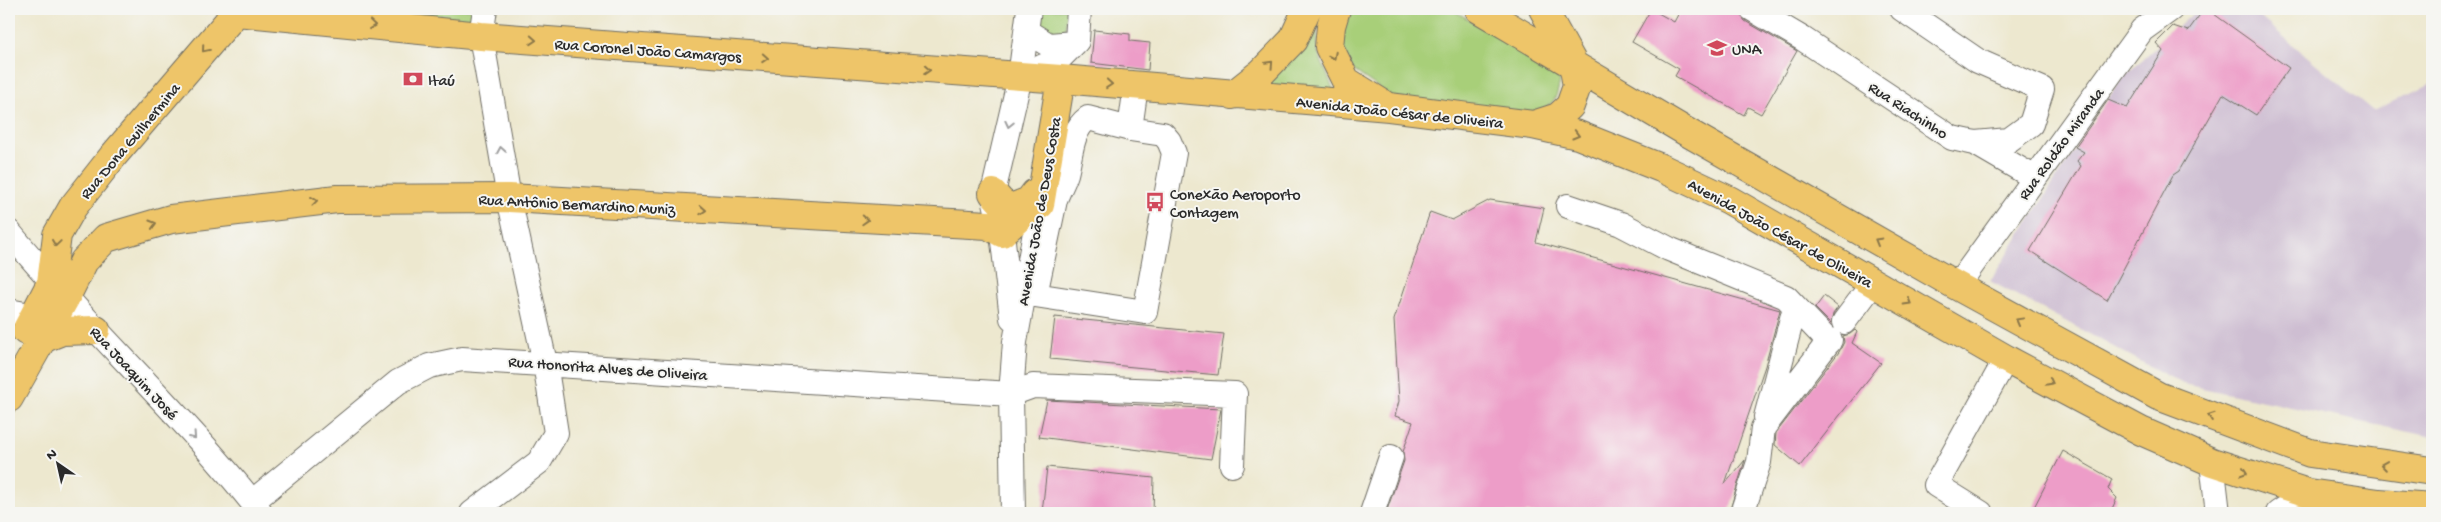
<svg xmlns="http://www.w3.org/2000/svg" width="2441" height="522" font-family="'Gochi Hand',sans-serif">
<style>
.industrial{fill:#cebed2}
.green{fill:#a8cf79;stroke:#6a7d52}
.building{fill:#ed9dc8}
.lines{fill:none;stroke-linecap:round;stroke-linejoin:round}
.minor-casing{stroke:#6f6d64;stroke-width:26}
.major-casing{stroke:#6f6d64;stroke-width:30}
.minor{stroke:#fff;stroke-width:24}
.major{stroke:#eec569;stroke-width:28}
.oneway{stroke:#8c784a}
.oneway2{stroke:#a0a0a0}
.labels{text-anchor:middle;stroke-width:4;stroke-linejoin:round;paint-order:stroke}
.poi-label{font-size:16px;fill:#2b2b2b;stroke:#f6f6f2;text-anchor:start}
.street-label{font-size:16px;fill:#2b2b2b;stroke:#f6f6f2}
</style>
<rect width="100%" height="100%" fill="#f6f6f2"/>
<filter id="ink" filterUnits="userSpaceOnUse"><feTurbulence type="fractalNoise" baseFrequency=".02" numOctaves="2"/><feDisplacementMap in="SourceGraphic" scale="10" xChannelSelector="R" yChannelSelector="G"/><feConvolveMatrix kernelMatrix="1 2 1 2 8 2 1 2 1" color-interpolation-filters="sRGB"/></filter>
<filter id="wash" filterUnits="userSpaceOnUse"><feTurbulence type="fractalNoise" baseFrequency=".0096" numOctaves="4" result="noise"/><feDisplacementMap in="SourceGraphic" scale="20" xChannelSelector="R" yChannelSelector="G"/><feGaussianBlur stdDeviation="1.12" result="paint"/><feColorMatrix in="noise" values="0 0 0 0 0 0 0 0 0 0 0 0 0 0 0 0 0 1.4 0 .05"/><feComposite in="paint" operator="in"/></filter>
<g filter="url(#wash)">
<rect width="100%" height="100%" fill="#ede8cf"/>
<!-- industrial -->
<path class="industrial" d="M2198,9H2250L2373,111L2432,83V437L2183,384L1990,281L2121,79Z"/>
<!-- green -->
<path class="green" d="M279,9H484L481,25Z
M1038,9H1067L1065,34L1037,32Z
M1313,9H1322L1316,16L1318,53L1334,91L1259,88Z
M1356,9H1451L1550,67L1560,80C1556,103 1552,106 1531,114L1392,97L1353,70L1340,46L1345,23Z"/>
<g id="blocks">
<!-- building -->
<path class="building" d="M1651,9L1674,22L1681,9H1732L1739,13L1745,21L1797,51L1761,114L1748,107L1744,115L1675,76L1679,69L1632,42Z
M2204,9H2207L2289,68L2256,115L2223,94L2179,171L2173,175L2107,300L2030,251L2081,166L2077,161L2084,152L2075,147L2108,100L2127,108L2163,51L2156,43L2173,26L2188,31Z
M1094,30L1130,34V41L1150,43L1148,70L1091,63Z
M1490,200L1544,208L1536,242L1780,310L1765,366L1725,484L1745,460L1729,513H1386L1404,461L1403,452L1413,422L1395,416L1399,401L1394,320L1430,212L1452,220Z
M1824,296L1838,307L1833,314L1831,324L1815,308Z
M1055,317L1224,334L1218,375L1050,359Z
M1855,330L1857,332L1852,343L1881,363L1800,466L1775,445L1776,433L1839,352L1844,342L1843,336L1850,334Z
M1047,400L1221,409L1211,459L1039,437Z
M2063,451L2112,479L2108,489L2117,498L2110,513H2031Z
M1047,467L1154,478L1153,513H1042Z"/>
</g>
</g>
<g filter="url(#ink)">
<use href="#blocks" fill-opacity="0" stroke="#6f6d64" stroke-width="1"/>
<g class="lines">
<defs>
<path id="minor" d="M1752,9L1803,39L1952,138L1975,143L2009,140L2031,124L2042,89L1978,61L1902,9
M1026,31L1049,45L1075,43
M1020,77L1059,59L1077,41L1079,9
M1130,129L1136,86
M1975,143L2035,178
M1568,206L1621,224L1669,249L1786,297L1829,342
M9,232C89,329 183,414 261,513
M1957,286L2142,30L2171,9
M9,311L35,316
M1012,318L1002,233L993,193L1020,77L1029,9
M1844,322L1874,282
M1766,417L1795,307
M2212,462L2218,513
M252,502L398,382L429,366L462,359L1011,394L1033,386L1235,394L1232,465
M472,513L539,462L556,433L545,363L509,198L481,36L485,9
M1013,513L1011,394L1015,342L1040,205L1055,200C1058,191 1063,183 1066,174C1071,155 1071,130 1088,118L1130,129L1163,134L1169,141L1174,153L1145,312L1035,295L1055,200
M1372,513L1391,457
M1742,513L1759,462L1763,428L1830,340
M1981,513L1936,485L2006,359
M2278,513L2308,493"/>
<path id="major" d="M230,9L236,12L481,36L1061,79L1389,107L1533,125L1578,135L1661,168L1729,200L2006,359L2141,431L2212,462L2308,493L2379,503L2432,507
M1336,9L1331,26L1329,47L1346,81L1383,104
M1479,9L1685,131L1957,286L2158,396L2310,453L2432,471
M1233,95L1262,72L1293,40L1307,9
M1533,125L1558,117L1570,106L1577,86L1573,63L1543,9
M993,193L1001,202L1011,208L1029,201L1035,193
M26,331L51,283L57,235L73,207L114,155L239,9
M42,339L62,331L96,330
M9,398L66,297L84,261L106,238L171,219L337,199L509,198L988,225L1002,233L1022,215L1040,205L1061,79"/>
</defs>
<!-- minor casing -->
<use href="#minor" class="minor-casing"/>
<!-- major casing -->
<use href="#major" class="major-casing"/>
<!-- minor -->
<use href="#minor" class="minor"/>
<!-- major -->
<use href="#major" class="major"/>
</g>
<!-- one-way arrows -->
<defs><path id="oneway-chevron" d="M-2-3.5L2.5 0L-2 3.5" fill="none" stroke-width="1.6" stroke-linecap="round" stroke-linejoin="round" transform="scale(1.25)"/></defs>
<g class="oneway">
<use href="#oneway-chevron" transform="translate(372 25) rotate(6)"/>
<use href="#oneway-chevron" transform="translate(533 40) rotate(4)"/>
<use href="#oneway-chevron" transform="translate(205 49) rotate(130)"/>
<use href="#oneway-chevron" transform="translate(1333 56) rotate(63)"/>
<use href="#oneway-chevron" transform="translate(765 58) rotate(4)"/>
<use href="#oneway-chevron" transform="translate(1270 64) rotate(-47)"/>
<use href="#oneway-chevron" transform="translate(927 70) rotate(4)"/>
<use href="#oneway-chevron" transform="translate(1109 84) rotate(5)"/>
<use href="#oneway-chevron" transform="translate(1576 135) rotate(16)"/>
<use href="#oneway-chevron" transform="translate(314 201) rotate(-7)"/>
<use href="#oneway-chevron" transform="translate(703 210) rotate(3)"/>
<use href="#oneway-chevron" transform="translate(865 220) rotate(3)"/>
<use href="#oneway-chevron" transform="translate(153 224) rotate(-17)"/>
<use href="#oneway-chevron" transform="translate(1878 241) rotate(-150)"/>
<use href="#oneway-chevron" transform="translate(56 243) rotate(98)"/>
<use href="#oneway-chevron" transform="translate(1908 302) rotate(30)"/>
<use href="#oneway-chevron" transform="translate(2019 321) rotate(-151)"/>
<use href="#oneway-chevron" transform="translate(2050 382) rotate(28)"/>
<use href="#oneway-chevron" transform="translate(2211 416) rotate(-160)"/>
<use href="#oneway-chevron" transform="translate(2384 465) rotate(-172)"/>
<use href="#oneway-chevron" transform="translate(2244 472) rotate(18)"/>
</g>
<g class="oneway2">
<use href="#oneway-chevron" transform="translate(1009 124) rotate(103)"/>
<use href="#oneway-chevron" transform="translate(501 150) rotate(-100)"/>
<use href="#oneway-chevron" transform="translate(193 436) rotate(48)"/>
</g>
</g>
<!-- icons -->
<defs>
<symbol id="university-bare" viewBox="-9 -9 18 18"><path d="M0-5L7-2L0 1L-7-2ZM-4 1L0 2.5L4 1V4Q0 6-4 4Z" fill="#d1495b" stroke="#f6f6f2" stroke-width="2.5" paint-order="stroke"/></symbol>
<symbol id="bank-bare" viewBox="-9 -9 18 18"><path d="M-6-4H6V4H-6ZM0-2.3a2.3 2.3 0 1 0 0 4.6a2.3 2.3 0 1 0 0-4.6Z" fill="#d1495b" stroke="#f6f6f2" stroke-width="2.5" paint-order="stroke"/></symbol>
<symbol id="bus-bare" viewBox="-9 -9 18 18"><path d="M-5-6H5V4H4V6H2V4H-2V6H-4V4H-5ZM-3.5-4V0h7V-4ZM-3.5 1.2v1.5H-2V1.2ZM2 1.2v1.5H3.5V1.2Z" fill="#d1495b" stroke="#f6f6f2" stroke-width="2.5" paint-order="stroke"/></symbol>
</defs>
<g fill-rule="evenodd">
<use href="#university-bare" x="1703" y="34" width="28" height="28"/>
<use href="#bank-bare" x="399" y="65" width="28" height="28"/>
<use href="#bus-bare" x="1141" y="188" width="28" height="28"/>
</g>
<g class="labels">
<!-- poi labels -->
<g class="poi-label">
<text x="1732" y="54">UNA</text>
<text x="428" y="85">Itaú</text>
<text x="1170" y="199">Conexão Aeroporto<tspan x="1170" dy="18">Contagem</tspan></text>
</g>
<!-- street labels -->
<g class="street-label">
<text transform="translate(648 49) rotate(4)" y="6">Rua Coronel João Camargos</text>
<text transform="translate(1909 109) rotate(33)" y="6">Rua Riachinho</text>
<text transform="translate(1400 111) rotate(6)" y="6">Avenida João César de Oliveira</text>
<text transform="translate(129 140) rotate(-50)" y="6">Rua Dona Guilhermina</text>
<text transform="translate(2060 143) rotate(-54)" y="6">Rua Roldão Miranda</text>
<text transform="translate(577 203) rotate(3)" y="6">Rua Antônio Bernardino Muniz</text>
<text transform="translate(1038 211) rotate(-80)" y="6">Avenida João de Deus Costa</text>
<text transform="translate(1781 232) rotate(29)" y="6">Avenida João César de Oliveira</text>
<text transform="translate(608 367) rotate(4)" y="6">Rua Honorita Alves de Oliveira</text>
<text transform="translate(135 372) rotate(47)" y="6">Rua Joaquim José</text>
</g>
</g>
<!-- margin -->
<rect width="2441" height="522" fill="none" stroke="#f6f6f2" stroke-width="30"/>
<!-- north arrow -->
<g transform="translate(58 464) rotate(326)" stroke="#f6f6f2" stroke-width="4" paint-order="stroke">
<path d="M0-4L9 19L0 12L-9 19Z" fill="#2b2b2b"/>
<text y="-8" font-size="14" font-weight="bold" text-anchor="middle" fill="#2b2b2b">N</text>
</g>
</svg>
